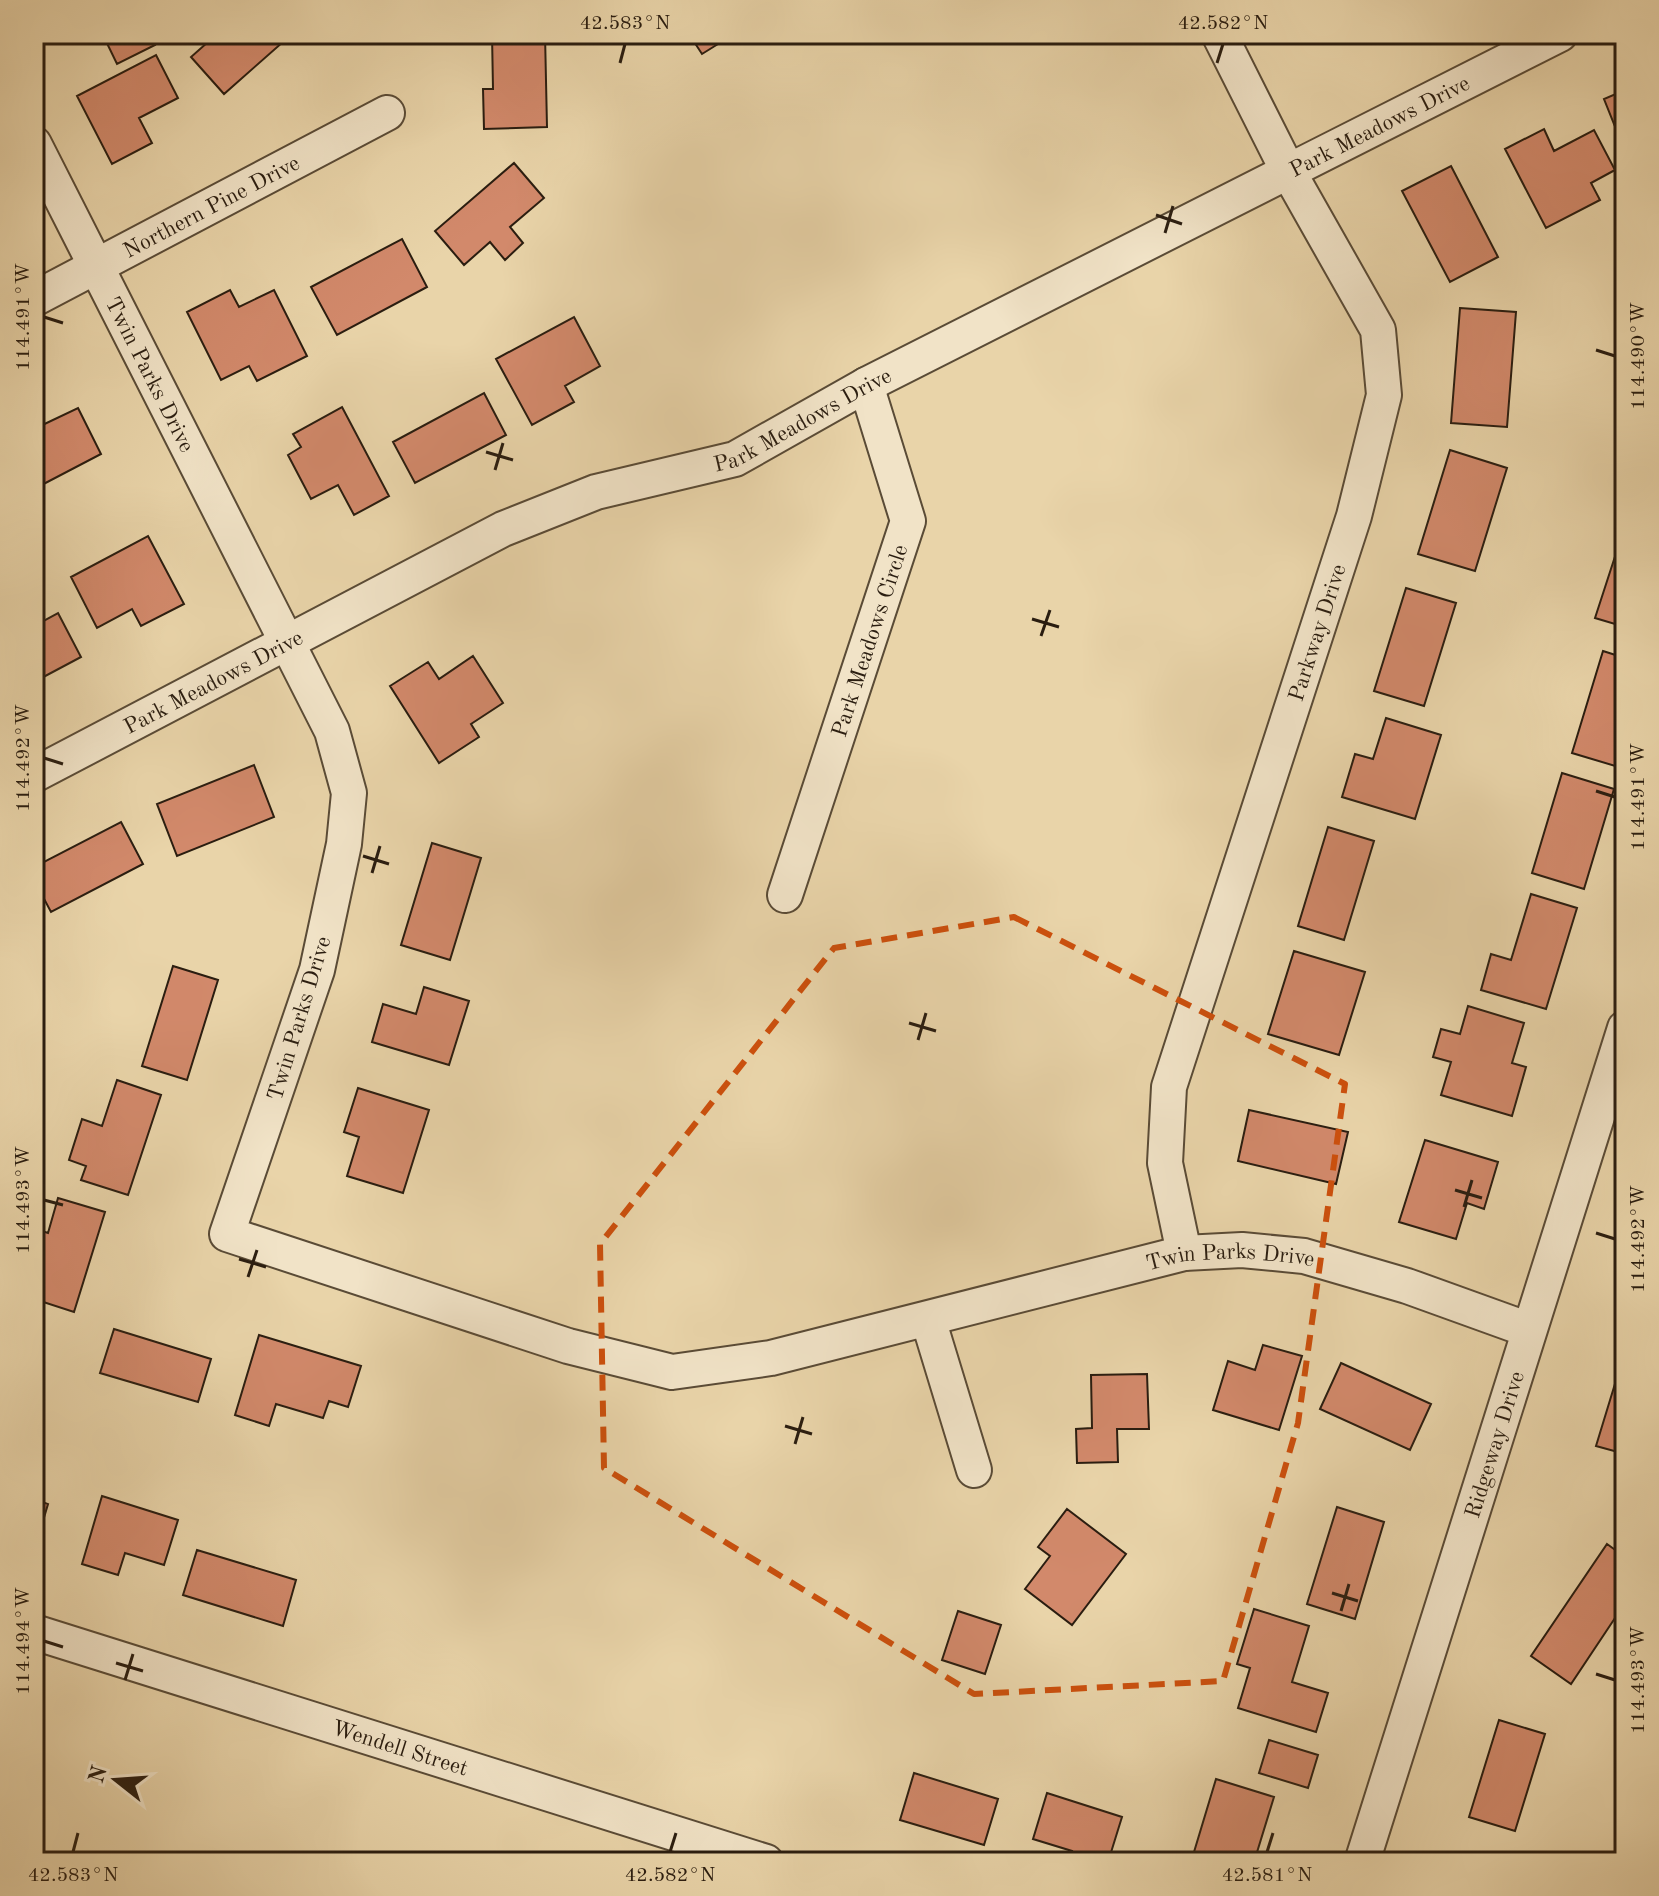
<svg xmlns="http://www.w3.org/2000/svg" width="1659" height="1896" font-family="'Old Standard TT',serif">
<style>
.building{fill:#d2896b;stroke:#2a1d10;stroke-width:2}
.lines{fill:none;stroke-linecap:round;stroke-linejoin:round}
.street-casing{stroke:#5a4b36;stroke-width:38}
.street{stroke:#f1e3c7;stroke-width:34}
.marked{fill:none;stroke:#cc500d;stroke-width:6;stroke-dasharray:16 10;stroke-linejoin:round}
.ticks{fill:none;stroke:#2a1d10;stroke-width:3}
.labels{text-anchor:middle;stroke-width:7;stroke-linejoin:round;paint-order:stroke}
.street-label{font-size:22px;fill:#2a1d10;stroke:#f1e3c7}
.neatline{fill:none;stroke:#2a1d10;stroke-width:3}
.ticks-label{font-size:20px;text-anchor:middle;fill:#2a1d10}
</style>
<rect width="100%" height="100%" fill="#e9d4a9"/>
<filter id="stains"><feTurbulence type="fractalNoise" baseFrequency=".0025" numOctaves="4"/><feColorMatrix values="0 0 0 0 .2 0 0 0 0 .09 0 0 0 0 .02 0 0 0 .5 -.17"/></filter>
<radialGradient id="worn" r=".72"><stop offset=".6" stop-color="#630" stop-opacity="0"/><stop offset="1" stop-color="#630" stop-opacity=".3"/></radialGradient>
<!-- building -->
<path class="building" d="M106,34H150L155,45L117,64L103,35Z
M217,34H292L224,94L191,57Z
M492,34H545L547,127L484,129L483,89H493Z
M689,34H734L702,54Z
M156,55L178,98L139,118L152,143L112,164L77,96Z
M1625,90V143L1622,144L1604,99Z
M1544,129L1554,151L1594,130L1615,170L1591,183L1600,200L1546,228L1505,149Z
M514,163L544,198L510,227L523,243L505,260L490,242L464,265L435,231Z
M1451,166L1498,257L1450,282L1402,191Z
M402,239L427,287L337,335L311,287Z
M230,290L239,307L274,290L307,356L257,381L249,366L221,380L187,312Z
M1460,308L1516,312L1507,427L1451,423Z
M574,317L600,366L565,386L574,402L532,425L496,359Z
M484,393L506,435L415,483L393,442Z
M342,407L389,496L354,515L338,485L311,499L288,455L301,447L293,434Z
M78,408L101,454L34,489V429Z
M1450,450L1507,468L1475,571L1418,554Z
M1622,535H1625V627L1595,618Z
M148,536L184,604L141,626L132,609L97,628L71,577Z
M1406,588L1456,603L1424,706L1374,691Z
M58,613L81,657L34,682V626Z
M1603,651L1625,658V758L1622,768L1572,753Z
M473,656L503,703L471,724L479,737L439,763L390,686L428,662L439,679Z
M1386,718L1441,735L1415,819L1342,797L1355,754L1373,759Z
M254,765L274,817L177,856L157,804Z
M1562,773L1614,789L1584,889L1532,873Z
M121,822L143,864L51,912L34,880V867Z
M1328,827L1374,841L1344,940L1298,926Z
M432,843L481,858L450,960L401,945Z
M1531,894L1577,908L1546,1009L1481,990L1491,954L1511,960Z
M1294,951L1365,972L1339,1055L1268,1034Z
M173,966L218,980L187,1080L142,1066Z
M424,987L469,1001L449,1065L372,1042L383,1004L416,1014Z
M1468,1006L1524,1023L1512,1063L1526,1067L1512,1116L1441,1095L1451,1062L1433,1057L1441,1029L1460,1034Z
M117,1080L161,1095L128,1195L81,1180L86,1166L69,1160L82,1119L102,1126Z
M358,1088L429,1110L403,1193L347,1176L359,1137L344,1132Z
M1249,1110L1348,1132L1336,1184L1238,1161Z
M1425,1140L1498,1162L1484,1209L1467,1203L1456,1239L1399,1222Z
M58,1198L105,1212L74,1312L34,1299V1246L39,1230L48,1233Z
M114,1329L211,1359L198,1402L100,1373Z
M259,1335L361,1366L348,1407L329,1401L323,1418L276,1404L269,1426L235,1415Z
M1263,1345L1302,1356L1279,1430L1213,1410L1228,1361L1255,1370Z
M1625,1351V1454L1596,1446Z
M1341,1363L1431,1404L1410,1450L1320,1409Z
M1147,1374L1149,1429H1117L1118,1462L1077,1463L1076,1429L1092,1428L1091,1375Z
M102,1496L178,1520L164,1565L125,1553L118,1575L82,1564Z
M34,1499L48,1504L35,1548H34Z
M1337,1507L1384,1522L1355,1619L1307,1604Z
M1067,1509L1126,1554L1072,1625L1025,1589L1050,1556L1038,1547Z
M1607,1544L1625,1557V1603L1571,1684L1531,1656Z
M197,1550L296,1580L283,1626L183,1595Z
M1254,1609L1309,1626L1292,1682L1328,1693L1316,1732L1238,1708L1250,1668L1237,1664Z
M958,1611L1001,1625L985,1674L942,1660Z
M1499,1720L1545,1734L1515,1831L1469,1817Z
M1269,1740L1318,1755L1308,1788L1259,1773Z
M914,1773L998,1799L984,1845L900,1820Z
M1216,1779L1274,1797L1254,1862H1191Z
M1047,1793L1122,1817L1108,1862H1068L1072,1851L1033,1839Z"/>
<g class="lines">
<defs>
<g id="street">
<path id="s1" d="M34,144L332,731L349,793L344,844L317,970L227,1234L568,1346L672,1372L771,1358L1184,1253L1242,1250L1304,1256L1407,1286L1529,1330"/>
<path id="s2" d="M34,299L387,113"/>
<path id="s3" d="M34,775L503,529L596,492L735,459L866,385L1560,34"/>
<path id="s4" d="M785,895L908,521L866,385"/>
<path id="s5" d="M1184,1253L1165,1163L1169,1087L1354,516L1384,395L1378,330L1288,171L1219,34"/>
<path d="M928,1319L974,1470"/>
<path id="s6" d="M34,1632L766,1862"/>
<path id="s7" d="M1362,1862L1625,1028"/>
</g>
</defs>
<!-- street casing -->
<use href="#street" class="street-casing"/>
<!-- street -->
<use href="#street" class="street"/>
</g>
<!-- marked area -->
<path class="marked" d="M1014,917L1345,1084L1298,1423L1223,1681L974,1694L604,1468L600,1244L834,948Z"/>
<!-- ticks -->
<path class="ticks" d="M620,63L625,44M1217,63L1223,44M1156,215L1182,224M1165,233L1173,206M44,317L63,323M1596,350L1615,356M486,452L513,460M495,470L503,443M1032,619L1059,627M1041,636L1050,610M44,758L63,764M1596,791L1615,797M363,856L389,864M372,873L380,846M909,1023L936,1031M918,1040L926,1013M1455,1190L1482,1198M44,1200L63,1205M1464,1207L1472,1180M1596,1233L1615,1239M239,1259L266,1267M248,1277L257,1250M785,1426L812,1434M795,1444L803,1417M1332,1593L1358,1601M1341,1611L1349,1584M44,1641L63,1647M116,1663L143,1671M1596,1674L1615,1680M125,1680L133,1654M73,1852L78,1833M670,1852L676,1833M1267,1852L1273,1833"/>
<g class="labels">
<!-- street labels -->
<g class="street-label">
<text dy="8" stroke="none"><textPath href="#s3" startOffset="1498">Park Meadows Drive</textPath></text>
<text dy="8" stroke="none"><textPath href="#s2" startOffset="200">Northern Pine Drive</textPath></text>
<text dy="8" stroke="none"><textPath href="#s1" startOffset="258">Twin Parks Drive</textPath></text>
<text dy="8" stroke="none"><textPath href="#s3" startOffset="850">Park Meadows Drive</textPath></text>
<text dy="8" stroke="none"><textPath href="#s5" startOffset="646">Parkway Drive</textPath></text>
<text dy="8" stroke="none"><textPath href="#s4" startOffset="268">Park Meadows Circle</textPath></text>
<text dy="8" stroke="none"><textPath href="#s3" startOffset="202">Park Meadows Drive</textPath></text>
<text transform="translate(298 1018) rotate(-73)" y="8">Twin Parks Drive</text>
<text dy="8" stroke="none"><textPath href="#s1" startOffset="2220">Twin Parks Drive</textPath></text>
<text dy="8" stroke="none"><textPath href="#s7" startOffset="438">Ridgeway Drive</textPath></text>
<text dy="8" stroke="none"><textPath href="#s6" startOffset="384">Wendell Street</textPath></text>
</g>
</g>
<!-- margin -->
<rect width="1659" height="1896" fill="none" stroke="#e9d4a9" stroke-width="88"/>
<!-- north arrow -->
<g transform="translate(116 1780) rotate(287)" stroke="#f1e3c7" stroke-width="6" paint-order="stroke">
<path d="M0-6L14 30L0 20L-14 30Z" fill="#2a1d10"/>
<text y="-12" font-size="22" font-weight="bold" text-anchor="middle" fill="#2a1d10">N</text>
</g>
<rect x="44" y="44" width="1571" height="1808" class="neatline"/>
<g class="ticks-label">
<text x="625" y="29">42.583°N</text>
<text x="1223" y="29">42.582°N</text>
<text transform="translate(22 317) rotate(-90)" y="7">114.491°W</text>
<text transform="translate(1637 356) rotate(-90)" y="7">114.490°W</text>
<text transform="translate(22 758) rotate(-90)" y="7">114.492°W</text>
<text transform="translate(1637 797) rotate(-90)" y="7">114.491°W</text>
<text transform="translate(22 1200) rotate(-90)" y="7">114.493°W</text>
<text transform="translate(1637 1239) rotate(-90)" y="7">114.492°W</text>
<text transform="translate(22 1641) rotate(-90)" y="7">114.494°W</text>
<text transform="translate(1637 1680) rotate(-90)" y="7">114.493°W</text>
<text x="73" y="1881">42.583°N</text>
<text x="670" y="1881">42.582°N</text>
<text x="1267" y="1881">42.581°N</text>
</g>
<rect width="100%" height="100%" filter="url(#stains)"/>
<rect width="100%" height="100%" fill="url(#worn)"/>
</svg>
